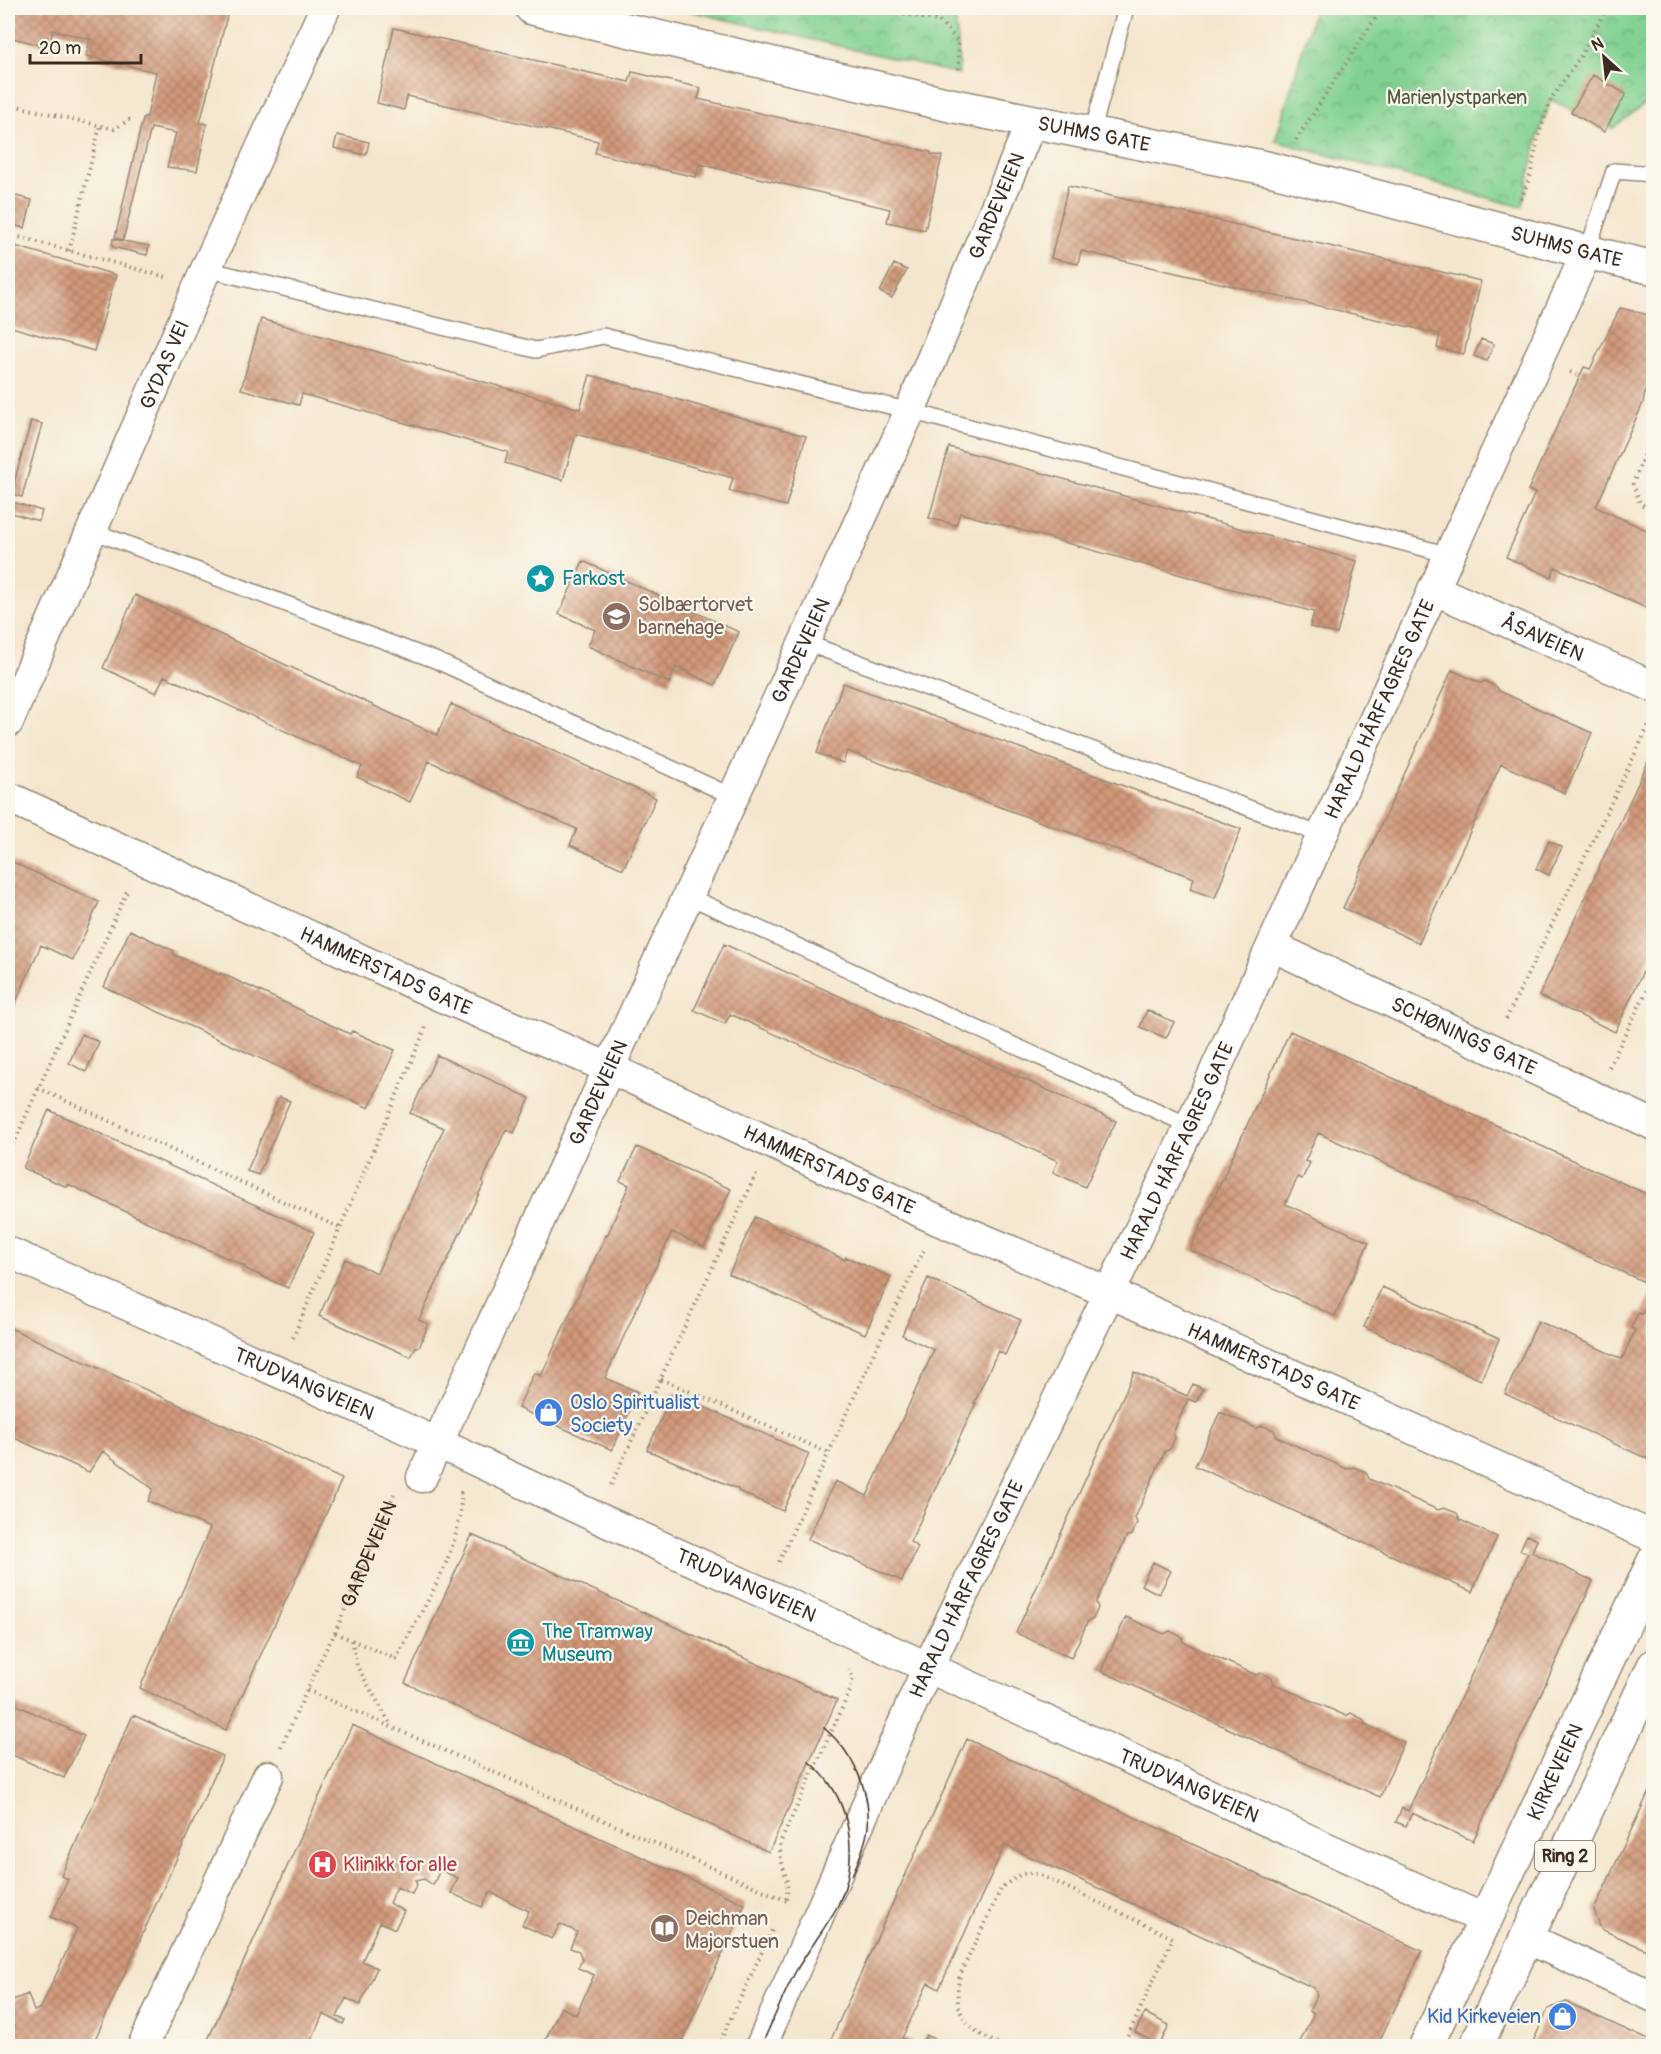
<svg xmlns="http://www.w3.org/2000/svg" width="1661" height="2054" font-family="Pangolin,sans-serif">
<style>
.park{fill:url(#park-crowns);stroke:#5e7e58;stroke-width:1.5}
.building{fill:url(#building-cross-hatch)}
.lines{fill:none;stroke-linecap:round;stroke-linejoin:round}
.service-casing{stroke:#988876;stroke-width:18}
.minor-casing{stroke:#988876;stroke-width:33}
.tertiary-casing{stroke:#988876;stroke-width:36}
.primary-casing{stroke:#988876;stroke-width:36}
.path{stroke:#988876;stroke-width:4;stroke-dasharray:1.5 4.5;stroke-linecap:butt}
.service{stroke:#fff;stroke-width:15}
.minor{stroke:#fff;stroke-width:30}
.tertiary{stroke:#fff;stroke-width:33}
.primary{stroke:#fff;stroke-width:33}
.tram{stroke:#3b2a1e;stroke-width:1.5}
.labels{text-anchor:middle;stroke-width:4.5;stroke-linejoin:round;paint-order:stroke}
.shield{fill:#fbf7ec;stroke:#75685c;stroke-width:1.5}
.shield-label{font-size:18px;font-weight:bold;fill:#3b2a1e}
.park-label{font-size:20px;fill:#505c41;stroke:#fbf7ec}
.street-label{font-size:20px;fill:#3b2a1e;stroke:#fbf7ec}
.culture-label{font-size:20px;fill:#0d838f;stroke:#fbf7ec;text-anchor:start}
.education-label{font-size:20px;fill:#785e54;stroke:#fbf7ec;text-anchor:start}
.shop-label{font-size:20px;fill:#366cbe;stroke:#fbf7ec;text-anchor:start}
.health-label{font-size:20px;fill:#be3a42;stroke:#fbf7ec;text-anchor:start}
</style>
<defs>
<pattern id="park-crowns" width="20" height="18" patternUnits="userSpaceOnUse" patternTransform="scale(1.5)"><rect width="20" height="18" fill="#81d192"/><path d="M2 6a3 3 0 1 1 6 0M12 15a3 3 0 1 1 6 0" fill="none" stroke="#6baa77"/></pattern>
<pattern id="building-cross-hatch" width="8" height="8" patternUnits="userSpaceOnUse" patternTransform="scale(1.5)"><rect width="8" height="8" fill="#d29a7a"/><path d="M0 0l8 8M0 8l8-8" fill="none" stroke="#ac7e63"/></pattern>
</defs>
<rect width="100%" height="100%" fill="#fbf7ec"/>
<filter id="ink" filterUnits="userSpaceOnUse"><feTurbulence type="fractalNoise" baseFrequency=".0167" numOctaves="2"/><feDisplacementMap in="SourceGraphic" scale="12" xChannelSelector="R" yChannelSelector="G"/><feConvolveMatrix kernelMatrix="1 2 1 2 8 2 1 2 1" color-interpolation-filters="sRGB"/></filter>
<filter id="wash" filterUnits="userSpaceOnUse"><feTurbulence type="fractalNoise" baseFrequency=".008" numOctaves="4" result="noise"/><feDisplacementMap in="SourceGraphic" scale="24" xChannelSelector="R" yChannelSelector="G"/><feGaussianBlur stdDeviation="1.35" result="paint"/><feColorMatrix in="noise" values="0 0 0 0 0 0 0 0 0 0 0 0 0 0 0 0 0 1.4 0 .05"/><feComposite in="paint" operator="in"/></filter>
<g filter="url(#wash)">
<rect width="100%" height="100%" fill="#f4e6ce"/>
<!-- park -->
<path class="park" d="M676,8H946L955,19L958,41L959,74Z
M1315,8H1653V98L1612,129L1551,100L1538,137L1522,207L1275,141Z"/>
<g id="blocks">
<!-- building -->
<path class="building" d="M8,8H229L200,123L207,124L197,171L167,167L176,133L151,128L123,240L115,238L141,126L144,117H147L156,72L86,56L90,39L53,30L49,47L8,37Z
M394,28L629,82L632,72L701,88L698,99L931,152V154L942,156L925,230L887,222L890,209L699,164L696,177L669,171L595,153L598,141L407,96L404,110L377,103Z
M1593,75L1626,94L1604,132L1571,112Z
M337,135L369,142L366,155L334,148Z
M1068,186L1481,281L1464,354L1437,348L1440,334L1081,251L1078,264L1051,258Z
M8,194L32,200L25,228L8,224Z
M113,239L149,246L147,255L112,247Z
M8,244L116,275L94,351L8,326Z
M894,264L907,270L892,298L880,292Z
M1620,308L1653,316V384L1647,383L1643,403L1596,507L1653,533V611L1555,567L1551,577L1506,557L1535,493L1528,490L1584,367L1590,369Z
M261,319L580,409L590,375L806,436L786,506L729,491L733,478L576,434L563,480L505,463L508,452L302,394L299,405L241,389Z
M1481,339L1494,344L1487,361L1474,356Z
M31,421L42,424L22,497L11,494Z
M949,447L1357,561L1337,634L1310,627L1314,612L960,513L956,525L929,518Z
M9,501L42,511L39,521L8,512Z
M583,561L739,632L715,685L676,667L669,683L588,646L595,630L559,614Z
M135,595L437,735L451,704L656,798L623,869L570,845L577,829L429,761L410,802L357,777L362,766L164,676L156,693L103,668Z
M1452,670L1480,683L1485,681L1497,687L1499,691L1592,733L1565,793L1501,764L1419,943L1343,908Z
M843,683L1241,829L1215,898L1190,889L1194,878L847,751L843,763L817,753Z
M1649,760L1653,762V950L1615,1032L1539,996Z
M1549,841L1562,847L1549,875L1536,869Z
M8,860L99,902L73,960L41,945L8,1020Z
M130,930L174,951L173,954L220,975V973L303,1011V1012L350,1034L352,1031L395,1050L369,1108L104,987Z
M724,944L1116,1121L1085,1187L1053,1172L1058,1161L730,1014L725,1024L694,1010Z
M1147,1010L1174,1022L1166,1038L1140,1027Z
M1290,1031L1653,1197V1286L1318,1133L1305,1161L1310,1163L1302,1179L1298,1177L1285,1204L1369,1242L1335,1316L1190,1250Z
M82,1034L99,1042L86,1072L69,1063Z
M437,1055L530,1098L514,1133L506,1129L482,1182L484,1183L419,1320L428,1324L420,1346L416,1347L411,1357L319,1316L345,1259L377,1273L444,1128L410,1113Z
M279,1097L290,1101L258,1175L247,1171Z
M49,1110L314,1232L288,1288L244,1268L245,1266L160,1228L68,1184L67,1187L23,1168Z
M637,1147L731,1189L704,1247L672,1232L638,1305L605,1378L638,1392L612,1450L518,1408L534,1373L541,1376L606,1235L607,1236L629,1185L620,1181Z
M755,1217L845,1260L846,1257L891,1277L865,1334L729,1274Z
M928,1278L1021,1320L1005,1355L998,1351L974,1403H976L910,1542L918,1547L902,1581L808,1539L835,1481L867,1496L934,1350L902,1335Z
M1382,1287L1499,1339L1481,1380L1364,1327Z
M1653,1289V1452L1650,1460L1505,1394L1538,1321L1622,1359L1635,1330L1631,1328L1638,1313L1642,1314Z
M8,1327L342,1479L226,1730L140,1688L210,1528L148,1501L153,1489L103,1451L89,1472L8,1435Z
M1134,1372L1187,1396L1193,1384L1203,1389L1196,1402L1188,1399L1173,1433L1175,1438L1170,1449L1165,1451L1135,1518L1137,1523L1132,1535L1127,1536L1096,1602L1098,1608L1093,1619L1088,1621L1071,1658L1016,1633Z
M673,1393L809,1454L783,1511L738,1491V1489L647,1450Z
M1220,1412L1256,1428L1263,1426L1274,1430L1277,1437L1347,1469L1354,1467L1366,1472L1369,1479L1438,1510L1444,1508L1457,1513L1460,1520L1497,1537L1472,1592L1195,1466Z
M472,1535L837,1700L769,1852L405,1683Z
M1527,1535L1537,1540L1532,1552L1593,1581L1473,1841L1412,1813L1406,1826L1396,1822L1402,1808L1408,1811L1528,1553L1520,1550Z
M1153,1562L1171,1571L1159,1594L1141,1585Z
M1126,1617L1164,1634L1170,1631L1182,1637L1183,1642L1256,1675L1261,1673L1272,1678L1274,1684L1346,1716L1351,1713L1363,1719L1365,1724L1404,1742L1380,1797L1101,1671Z
M8,1701L84,1736L64,1778L8,1753Z
M133,1715L223,1756L92,2046H8V2021L12,2019L8,2002L28,1994L34,2011L41,2008L77,1928L51,1917L68,1879L61,1876Z
M352,1725L745,1904L680,2046H556L545,2041L561,2007L576,2015L594,1975L578,1968L582,1960L579,1951L570,1948L577,1932L560,1924L552,1939L522,1925L529,1911L490,1892L482,1907L451,1893L458,1878L440,1870L433,1885L424,1879L415,1881L417,1884L412,1894L397,1887L389,1903L404,1911L395,1929L380,1922L362,1961L377,1968L360,2005L346,1998L337,2017L345,2020L343,2024L323,2014L309,2046H205Z
M967,1739L1422,1951L1377,2046H1298L1314,2013L1309,2011L1317,1995L1314,1988L1005,1845L939,1989L928,1983L902,2038L921,2046H828Z
M1653,1783V1953L1601,1929L1594,1910Z
M1566,2002L1653,2042V2046H1531L1548,2009Z
M1145,2013L1169,2025L1159,2046H1146L1150,2040L1135,2032Z
M926,2035L944,2043L942,2046H921Z"/>
</g>
</g>
<g filter="url(#ink)">
<use href="#blocks" fill-opacity="0" stroke="#988876" stroke-width="1.5"/>
<g class="lines">
<defs>
<path id="service" d="M1092,133L1126,8
M1587,252L1614,171L1654,174
M206,269L536,350L603,336L910,411L1449,555
M90,530L435,660L734,797
M804,642L1321,835
M688,896L1190,1126"/>
<g id="minor">
<path id="s2" d="M1433,589L1654,687"/>
<path id="s3" d="M8,722L206,269L325,8"/>
<path id="s4" d="M8,797L440,996L609,1068L938,1220L1110,1293L1654,1537"/>
<path id="s5" d="M1272,946L1654,1125"/>
<path id="s6" d="M8,1252L438,1443L596,1517L1486,1920"/>
<path id="s7" d="M422,1477L910,411L1032,121"/>
<path d="M1527,1938L1654,1997"/>
<path d="M143,2046L268,1776"/>
<path id="s8" d="M761,2046L928,1667L1190,1126L1587,252"/>
</g>
<g id="tertiary">
<path id="s9" d="M532,8L950,105L1266,168L1587,252L1654,268"/>
</g>
<g id="primary">
<path id="s10" d="M1426,2046L1654,1561"/>
<path d="M1476,2046L1654,1666"/>
</g>
</defs>
<!-- service casing -->
<use href="#service" class="service-casing"/>
<!-- minor casing -->
<use href="#minor" class="minor-casing"/>
<!-- tertiary casing -->
<use href="#tertiary" class="tertiary-casing"/>
<!-- primary casing -->
<use href="#primary" class="primary-casing"/>
<!-- path -->
<g class="path">
<path d="M881,8L940,22"/>
<path d="M927,8L958,41L959,72"/>
<path d="M8,104L114,129L129,120L133,121"/>
<path d="M1296,140L1382,8"/>
<path d="M1521,199L1530,177L1538,137L1551,99L1580,57L1607,8"/>
<path d="M8,234L166,277"/>
<path d="M69,251L100,126"/>
<path d="M1570,372L1580,376"/>
<path d="M1648,398L1654,399"/>
<path d="M1654,427L1633,484L1640,503L1654,513"/>
<path d="M1506,1019L1651,721"/>
<path d="M1609,1067L1654,976"/>
<path d="M38,1088L340,1228"/>
<path d="M8,1156L128,889"/>
<path d="M293,1338L426,1027"/>
<path d="M661,1379L829,1453"/>
<path d="M611,1485L756,1174"/>
<path d="M779,1562L880,1340L924,1250"/>
<path d="M335,1633L396,1659C422,1608 462,1553 461,1493L464,1494"/>
<path d="M352,1640L357,1666L391,1725"/>
<path d="M307,1690L787,1901"/>
<path id="s1" d="M281,1747L323,1655L335,1633L394,1494"/>
<path d="M786,1899C792,1878 776,1862 781,1841L850,1691L853,1678L849,1670"/>
<path d="M718,2046L773,1928"/>
<path d="M1003,2046C968,2030 951,2016 960,1975L1002,1887L1021,1874L1031,1873L1043,1876L1173,1938L1123,2046"/>
</g>
<!-- service -->
<use href="#service" class="service"/>
<!-- minor -->
<use href="#minor" class="minor"/>
<!-- tertiary -->
<use href="#tertiary" class="tertiary"/>
<!-- primary -->
<use href="#primary" class="primary"/>
<!-- tram -->
<path class="tram" d="M824,1728C852,1751 871,1790 868,1827C866,1844 859,1860 852,1875
M761,2046C773,2021 783,1995 796,1971C809,1948 826,1928 838,1905C861,1858 851,1795 809,1762"/>
</g>
</g>
<!-- icons -->
<defs>
<symbol id="sight-disc" viewBox="-11 -11 22 22"><circle r="9.5" fill="#0f9aa8" stroke="#fbf7ec"/><path d="M0-6L1.8-2.2L6-1.7L2.9 1.2L3.7 5.4L0 3.3L-3.7 5.4L-2.9 1.2L-6-1.7L-1.8-2.2Z" fill="#fff"/></symbol>
<symbol id="school-disc" viewBox="-11 -11 22 22"><circle r="9.5" fill="#8d6e63" stroke="#fbf7ec"/><path d="M0-5L7-2L0 1L-7-2ZM-4 1L0 2.5L4 1V4Q0 6-4 4Z" fill="#fff"/></symbol>
<symbol id="shop-disc" viewBox="-11 -11 22 22"><circle r="9.5" fill="#3f7fe0" stroke="#fbf7ec"/><path d="M-5-2.5h2.3a2.7 3.5 0 0 1 5.4 0H5L5.5 6h-11ZM-1.5-2.5h3a1.5 2.3 0 0 0-3 0Z" fill="#fff"/></symbol>
<symbol id="museum-disc" viewBox="-11 -11 22 22"><circle r="9.5" fill="#0f9aa8" stroke="#fbf7ec"/><path d="M0-6L6-3V-2H-6V-3ZM-5-1h2V3h-2ZM-1-1h2V3h-2ZM3-1h2V3H3ZM-6 4H6V6H-6Z" fill="#fff"/></symbol>
<symbol id="hospital-disc" viewBox="-11 -11 22 22"><circle r="9.5" fill="#e0444e" stroke="#fbf7ec"/><path d="M-5-5h3v3.5h4V-5h3V5h-3V1.5h-4V5h-3Z" fill="#fff"/></symbol>
<symbol id="library-disc" viewBox="-11 -11 22 22"><circle r="9.5" fill="#8d6e63" stroke="#fbf7ec"/><path d="M-6-4Q-3-5.5-.7-3.5V5Q-3 3-6 4ZM6-4Q3-5.5 .7-3.5V5Q3 3 6 4Z" fill="#fff"/></symbol>
</defs>
<g fill-rule="evenodd">
<use href="#sight-disc" x="524" y="562" width="33" height="33"/>
<use href="#school-disc" x="600" y="600" width="33" height="33"/>
<use href="#shop-disc" x="532" y="1396" width="33" height="33"/>
<use href="#museum-disc" x="504" y="1626" width="33" height="33"/>
<use href="#hospital-disc" x="306" y="1848" width="33" height="33"/>
<use href="#library-disc" x="648" y="1912" width="33" height="33"/>
<use href="#shop-disc" x="1546" y="2000" width="33" height="33"/>
</g>
<g class="labels">
<!-- shield labels -->
<rect class="shield" x="1535" y="1841" width="60" height="30" rx="4.5"/>
<g class="shield-label">
<text x="1565" y="1862">Ring 2</text>
</g>
<!-- park labels -->
<g class="park-label">
<text x="1457" y="104">Marienlystparken</text>
</g>
<!-- street labels -->
<g class="street-label">
<text dy="7" stroke="none"><textPath href="#s9" startOffset="576">SUHMS GATE</textPath></text>
<text dy="7" stroke="none"><textPath href="#s7" startOffset="1395">GARDEVEIEN</textPath></text>
<text dy="7" stroke="none"><textPath href="#s9" startOffset="1062">SUHMS GATE</textPath></text>
<text dy="7" stroke="none"><textPath href="#s3" startOffset="390">GYDAS VEI</textPath></text>
<text dy="7" stroke="none"><textPath href="#s2" startOffset="120">ÅSAVEIEN</textPath></text>
<text dy="7" stroke="none"><textPath href="#s7" startOffset="909">GARDEVEIEN</textPath></text>
<text dy="7" stroke="none"><textPath href="#s8" startOffset="1473">HARALD HÅRFAGRES GATE</textPath></text>
<text dy="7" stroke="none"><textPath href="#s4" startOffset="416">HAMMERSTADS GATE</textPath></text>
<text dy="7" stroke="none"><textPath href="#s5" startOffset="212">SCHØNINGS GATE</textPath></text>
<text dy="7" stroke="none"><textPath href="#s7" startOffset="423">GARDEVEIEN</textPath></text>
<text dy="7" stroke="none"><textPath href="#s8" startOffset="987">HARALD HÅRFAGRES GATE</textPath></text>
<text dy="7" stroke="none"><textPath href="#s4" startOffset="902">HAMMERSTADS GATE</textPath></text>
<text dy="7" stroke="none"><textPath href="#s4" startOffset="1388">HAMMERSTADS GATE</textPath></text>
<text dy="7" stroke="none"><textPath href="#s6" startOffset="324">TRUDVANGVEIEN</textPath></text>
<text dy="7" stroke="none"><textPath href="#s1" startOffset="212">GARDEVEIEN</textPath></text>
<text dy="7" stroke="none"><textPath href="#s6" startOffset="810">TRUDVANGVEIEN</textPath></text>
<text dy="7" stroke="none"><textPath href="#s8" startOffset="501">HARALD HÅRFAGRES GATE</textPath></text>
<text dy="7" stroke="none"><textPath href="#s10" startOffset="303">KIRKEVEIEN</textPath></text>
<text dy="7" stroke="none"><textPath href="#s6" startOffset="1296">TRUDVANGVEIEN</textPath></text>
</g>
<!-- culture labels -->
<g class="culture-label">
<text x="562" y="585">Farkost</text>
<text x="542" y="1638">The Tramway<tspan x="542" dy="23">Museum</tspan></text>
</g>
<!-- education labels -->
<g class="education-label">
<text x="638" y="611">Solbærtorvet<tspan x="638" dy="23">barnehage</tspan></text>
<text x="685" y="1925">Deichman<tspan x="685" dy="23">Majorstuen</tspan></text>
</g>
<!-- shop labels -->
<g class="shop-label">
<text x="570" y="1409">Oslo Spiritualist<tspan x="570" dy="23">Society</tspan></text>
<text x="1541" y="2023" text-anchor="end">Kid Kirkeveien</text>
</g>
<!-- health labels -->
<g class="health-label">
<text x="343" y="1871">Klinikk for alle</text>
</g>
</g>
<!-- margin -->
<rect width="1661" height="2054" fill="none" stroke="#fbf7ec" stroke-width="30"/>
<!-- north arrow -->
<g transform="translate(1604 57) rotate(333)" stroke="#fbf7ec" stroke-width="4.5" paint-order="stroke">
<path d="M0-4.5L10 22L0 15L-10 22Z" fill="#3b2a1e"/>
<text y="-9" font-size="16" font-weight="bold" text-anchor="middle" fill="#3b2a1e">N</text>
</g>
<!-- scale -->
<path d="M30 54v9h111v-9" fill="none" stroke="#3b2a1e" stroke-width="3"/>
<text x="39" y="54" font-size="18" fill="#3b2a1e" stroke="#fbf7ec" stroke-width="4.5" paint-order="stroke">20 m</text>
</svg>
